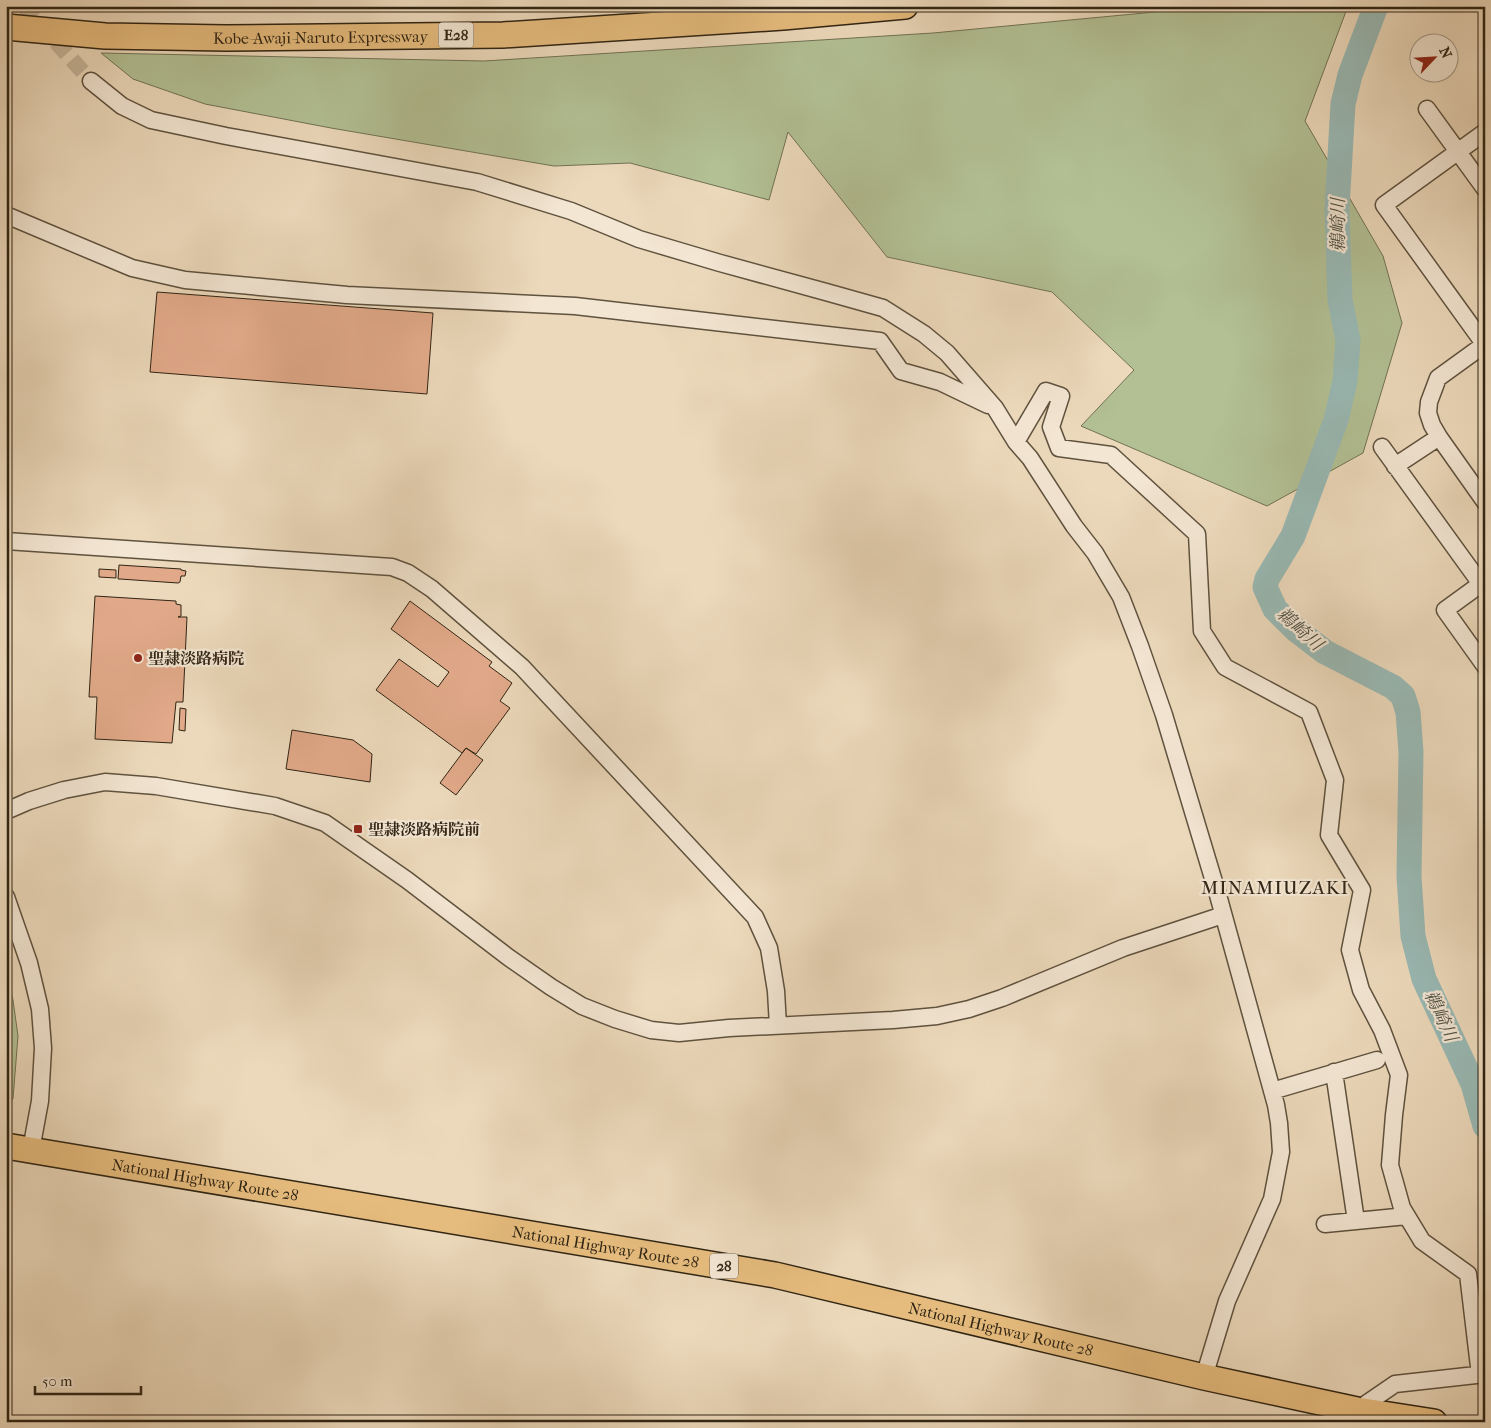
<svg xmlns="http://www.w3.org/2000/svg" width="1491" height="1428" font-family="'IM FELL French Canon','Noto Serif JP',serif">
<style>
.green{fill:#b2c094;stroke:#717254}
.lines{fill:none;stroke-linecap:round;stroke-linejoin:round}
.river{stroke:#99b9b4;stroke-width:25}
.building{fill:#e1a989;stroke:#302514}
.minor-tunnel{stroke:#c6b59a;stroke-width:16;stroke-dasharray:16 8;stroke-linecap:butt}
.minor-casing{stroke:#5f523e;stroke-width:19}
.highway-casing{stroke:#302514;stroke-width:28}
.minor{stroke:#f3e6d3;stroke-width:16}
.highway{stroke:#e6bc7e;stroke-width:25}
.poi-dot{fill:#8f2418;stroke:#f3e6d3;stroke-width:2}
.labels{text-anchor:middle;stroke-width:4.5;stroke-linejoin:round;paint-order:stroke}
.shield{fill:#f3e6d3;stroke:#6a5f4d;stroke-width:1}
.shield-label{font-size:15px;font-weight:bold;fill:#302514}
.street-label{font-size:16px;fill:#302514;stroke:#f3e6d3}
.poi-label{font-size:16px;font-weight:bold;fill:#302514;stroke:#f3e6d3;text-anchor:start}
.water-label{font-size:18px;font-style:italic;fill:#505144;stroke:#f3e6d3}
.quarter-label{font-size:19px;letter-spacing:1px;fill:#302514;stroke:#f3e6d3}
</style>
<rect width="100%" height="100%" fill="#ecd9bb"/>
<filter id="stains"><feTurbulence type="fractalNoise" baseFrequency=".004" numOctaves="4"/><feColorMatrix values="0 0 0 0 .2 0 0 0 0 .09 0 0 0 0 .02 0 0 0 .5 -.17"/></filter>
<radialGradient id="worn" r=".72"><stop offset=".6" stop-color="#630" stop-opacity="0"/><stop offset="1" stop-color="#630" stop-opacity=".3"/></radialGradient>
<!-- green -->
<path class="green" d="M1218,6H1348L1305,121L1383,256L1402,323L1363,453L1267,506L1081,426L1134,370L1052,292L887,257L788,132L769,200L630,163L554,166L331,128L205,104L133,79L101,53L484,61L933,33Z
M6,969L13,1000L18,1036L13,1099L6,1105Z"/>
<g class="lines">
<!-- river -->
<path class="river" d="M1376,6L1350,75L1343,104L1337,208L1340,300L1348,340L1345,381L1336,420L1293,536L1267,579L1265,587L1275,609L1295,629L1325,652L1393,687L1403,696L1408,712L1411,752L1409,876L1413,936L1424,979L1473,1084L1485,1126"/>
</g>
<!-- building -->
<path class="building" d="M157,292L433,313L427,394L150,372Z
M119,565L181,569V570L186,571L185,576H181L180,582L178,583L120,579H118Z
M99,569L116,570V578L99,577Z
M95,596L176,601V604L181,605V616L178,617H187L183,702H176L172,743L95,739L97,697H89Z
M410,601L492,662L489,666L512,683L500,701L510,708L476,754L466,748L462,753L376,690L399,659L438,687L449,672L391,629Z
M180,708L186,709L185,731L179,730Z
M292,730L353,740L372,754L370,782L286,769Z
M466,748L483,760L456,795L440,783Z"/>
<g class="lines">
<!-- minor-tunnel -->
<path class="minor-tunnel" d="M24,6L91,81"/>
<defs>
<path id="minor" d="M91,81L122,106L151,120L226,136L477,182L571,211L639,239L720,263L826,292L883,308L924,334L947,353L995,408L1016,442L1030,458L1074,526L1095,553L1121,597L1140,646L1164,715L1218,895L1276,1105L1279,1123L1281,1152L1272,1199L1227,1301L1204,1377
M1427,109L1485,189
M1485,132L1384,205L1485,345
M6,215L132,268L185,280L347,295L575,306L880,341L901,371L940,382L988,405
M1485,344L1438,378L1429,402L1428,413L1432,425L1439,437L1485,502
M1016,442L1046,391L1061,396L1051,427L1059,448L1111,455L1197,534L1202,631L1225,667L1309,712L1335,780L1329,835L1362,890L1350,950L1361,990L1382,1030L1399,1075L1394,1115L1390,1165L1402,1208L1422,1241L1468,1274L1480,1375
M1382,447L1481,584
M1395,466L1439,437
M6,541L392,567L408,573L432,589L522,667L755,917L769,948L776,991L778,1026
M1485,581L1445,610L1485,666
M6,811L29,801L64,790L105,782L156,786L275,806L325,823L407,880L508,957L551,987L582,1006L615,1019L651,1030L679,1033L729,1028L893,1020L937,1016L969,1009L1002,998L1123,948L1223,915
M6,897L29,963L40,1009L43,1048L40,1101L31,1150
M1334,1072L1356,1221
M1272,1091L1377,1060
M1325,1224L1407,1216
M1357,1410L1395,1384L1485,1374"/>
<g id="highway">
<path id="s1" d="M6,27L105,36L226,38L503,35L783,17L905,6"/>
<path id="s2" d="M6,1146L775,1275L1204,1377L1357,1410L1434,1422"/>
</g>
</defs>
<!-- minor casing -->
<use href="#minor" class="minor-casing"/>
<!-- highway casing -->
<use href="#highway" class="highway-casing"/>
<!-- minor -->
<use href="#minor" class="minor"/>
<!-- highway -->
<use href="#highway" class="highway"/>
</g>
<!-- markers -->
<g class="poi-dot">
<circle cx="138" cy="658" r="5"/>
<rect x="353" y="824" width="10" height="10" rx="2.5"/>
</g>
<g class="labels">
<!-- shield labels -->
<g class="shield">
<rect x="438.5" y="22.5" width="35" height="25" rx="4"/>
<rect x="710" y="1253.5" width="28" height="25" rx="4"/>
</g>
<g class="shield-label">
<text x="456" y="40">E28</text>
<text x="724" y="1271">28</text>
</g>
<!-- street labels -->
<g class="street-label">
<text dy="6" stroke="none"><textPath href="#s1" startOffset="315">Kobe-Awaji-Naruto Expressway</textPath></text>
<text dy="6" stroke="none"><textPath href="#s2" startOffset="202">National Highway Route 28</textPath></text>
<text dy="6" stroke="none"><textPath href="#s2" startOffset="608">National Highway Route 28</textPath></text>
<text dy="6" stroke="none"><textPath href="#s2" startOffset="1012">National Highway Route 28</textPath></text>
</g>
<!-- poi labels -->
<g class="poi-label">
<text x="148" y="664">聖隷淡路病院</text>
<text x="368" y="835">聖隷淡路病院前</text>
</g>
<!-- water labels -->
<g class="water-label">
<text transform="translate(1338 225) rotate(-90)" y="6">鵜崎川</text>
<text transform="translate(1300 629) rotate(42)" y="6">鵜崎川</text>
<text transform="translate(1441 1016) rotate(65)" y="6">鵜崎川</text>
</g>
<!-- quarter labels -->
<g class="quarter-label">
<text x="1275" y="894">MINAMIUZAKI</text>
</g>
</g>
<!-- margin -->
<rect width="1491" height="1428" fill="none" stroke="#ecd9bb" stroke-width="25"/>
<rect x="8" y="8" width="1476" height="1413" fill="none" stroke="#302514" stroke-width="2.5"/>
<rect x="12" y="12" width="1466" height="1403" fill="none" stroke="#302514"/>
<!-- north arrow -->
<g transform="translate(1434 58) rotate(65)"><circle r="24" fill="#f3e6d3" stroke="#a59987"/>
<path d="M0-4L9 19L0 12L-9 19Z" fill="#8f2418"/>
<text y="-8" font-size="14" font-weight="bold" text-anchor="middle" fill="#302514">N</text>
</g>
<!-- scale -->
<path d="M35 1386v8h106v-8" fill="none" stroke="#302514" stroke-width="2.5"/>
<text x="42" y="1386" font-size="15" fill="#302514" stroke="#f3e6d3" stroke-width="4" paint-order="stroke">50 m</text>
<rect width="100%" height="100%" filter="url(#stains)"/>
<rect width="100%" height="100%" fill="url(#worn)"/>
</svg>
